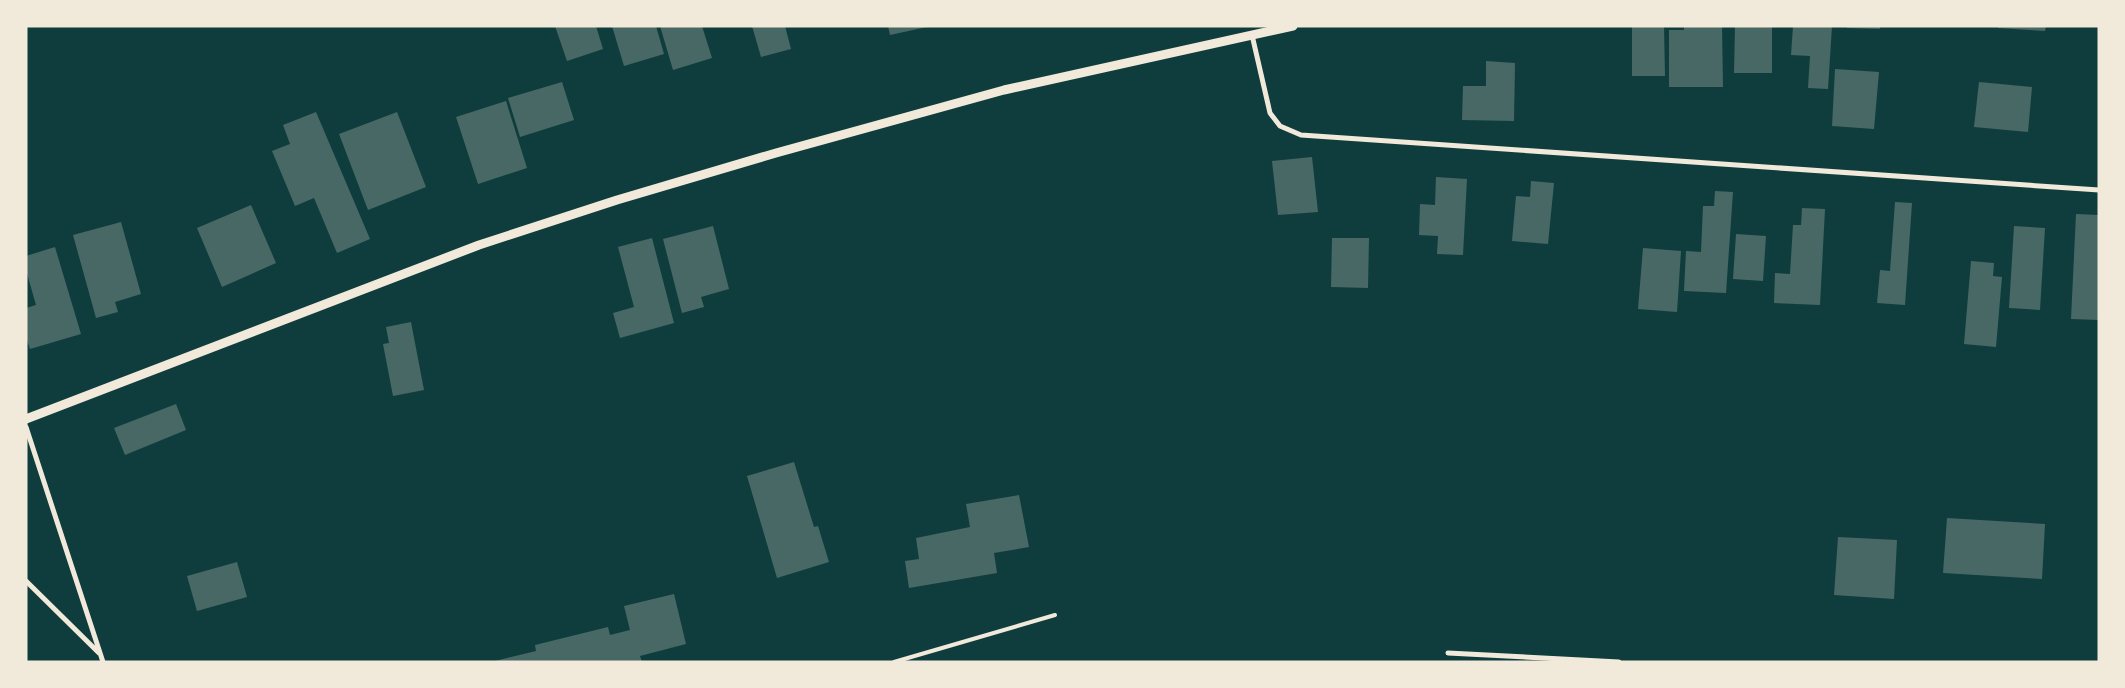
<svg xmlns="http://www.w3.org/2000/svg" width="2125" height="688" font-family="'DM Sans',sans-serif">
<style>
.building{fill:#486865}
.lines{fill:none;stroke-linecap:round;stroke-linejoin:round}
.service{stroke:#f1e9da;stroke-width:4}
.minor{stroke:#f1e9da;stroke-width:5}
.tertiary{stroke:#f1e9da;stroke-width:9}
</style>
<rect width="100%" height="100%" fill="#0f3d3e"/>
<!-- building -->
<path class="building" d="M555,26H596L603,49L567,61Z
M612,26H656L664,54L624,66Z
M660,26H702L712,58L673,70Z
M752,26H785L791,49L761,57Z
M888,26H927V27L890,35Z
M1632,26H1664L1665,76H1632Z
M1684,26H1722L1723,87H1669V30H1684Z
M1735,26H1772V73H1734Z
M1793,26H1832L1828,89L1808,88L1810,56L1791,55Z
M1847,26H1880V29L1847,28Z
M1998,26H2046L2045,31L1998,28Z
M1486,61L1515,63L1514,121L1462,120L1463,86H1486Z
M1835,69L1879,72L1874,129L1832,126Z
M562,82L574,120L520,137L508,98Z
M1979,82L2032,87L2028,132L1974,127Z
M506,101L527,168L478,184L456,117Z
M316,112L370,239L337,253L314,198L295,206L272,151L290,144L283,125Z
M397,112L426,187L368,210L339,134Z
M1312,157L1318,212L1278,215L1272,161Z
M1436,177L1467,179L1463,255L1437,254L1438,236L1419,235L1420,204L1435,205Z
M1531,181L1554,183L1548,244L1512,241L1516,196L1530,197Z
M1715,191L1733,192L1726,293L1684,291L1686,251L1701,252L1703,206H1714Z
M1895,202L1912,203L1905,305L1877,303L1880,270L1890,271Z
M251,205L276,263L222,287L197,228Z
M1802,208L1825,209L1820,305L1774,303L1775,273L1790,274L1793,225H1801Z
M2076,214L2099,215V320L2071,319Z
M121,222L141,294L115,302L118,312L96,318L73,235Z
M713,226L729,289L701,297L704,307L682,313L663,239Z
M2014,226L2045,228L2040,310L2009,308Z
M1736,234L1766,236L1763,281L1733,279Z
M652,238L674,323L620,338L613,313L634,307L618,247Z
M1332,238H1369L1368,288L1331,287Z
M55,247L81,334L30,349L26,337V308L36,305L26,270V256Z
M1643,248L1681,251L1677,312L1638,309Z
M1971,261L1994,263L1993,276L2002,277L1996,347L1964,344Z
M411,322L424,390L393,396L383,344L389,343L386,327Z
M176,404L186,430L125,455L114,428Z
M794,462L814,527L818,526L829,562L777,578L747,476Z
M1019,495L1029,547L994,553L997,573L909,588L905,561L919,559L916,538L970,527L966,504Z
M1947,518L2045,524L2042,579L1943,573Z
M1838,537L1897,540L1894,599L1834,595Z
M237,562L247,597L197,611L187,576Z
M674,594L686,644L640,656L642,662H491L536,651L535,645L608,627L610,635L630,630L624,606Z"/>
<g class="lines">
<!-- service -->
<path class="service" d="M894,662L1055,615"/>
<!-- minor -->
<path class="minor" d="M1252,35L1270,113L1280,126L1301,135L2099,190
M26,427L103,662
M26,581L99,653
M1448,653L1619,662"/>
<!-- tertiary -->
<path class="tertiary" d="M26,419L479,245L617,200L776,153L1004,90L1293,26"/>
</g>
<!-- border -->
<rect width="2125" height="688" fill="none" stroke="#f1e9da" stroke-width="55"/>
</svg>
